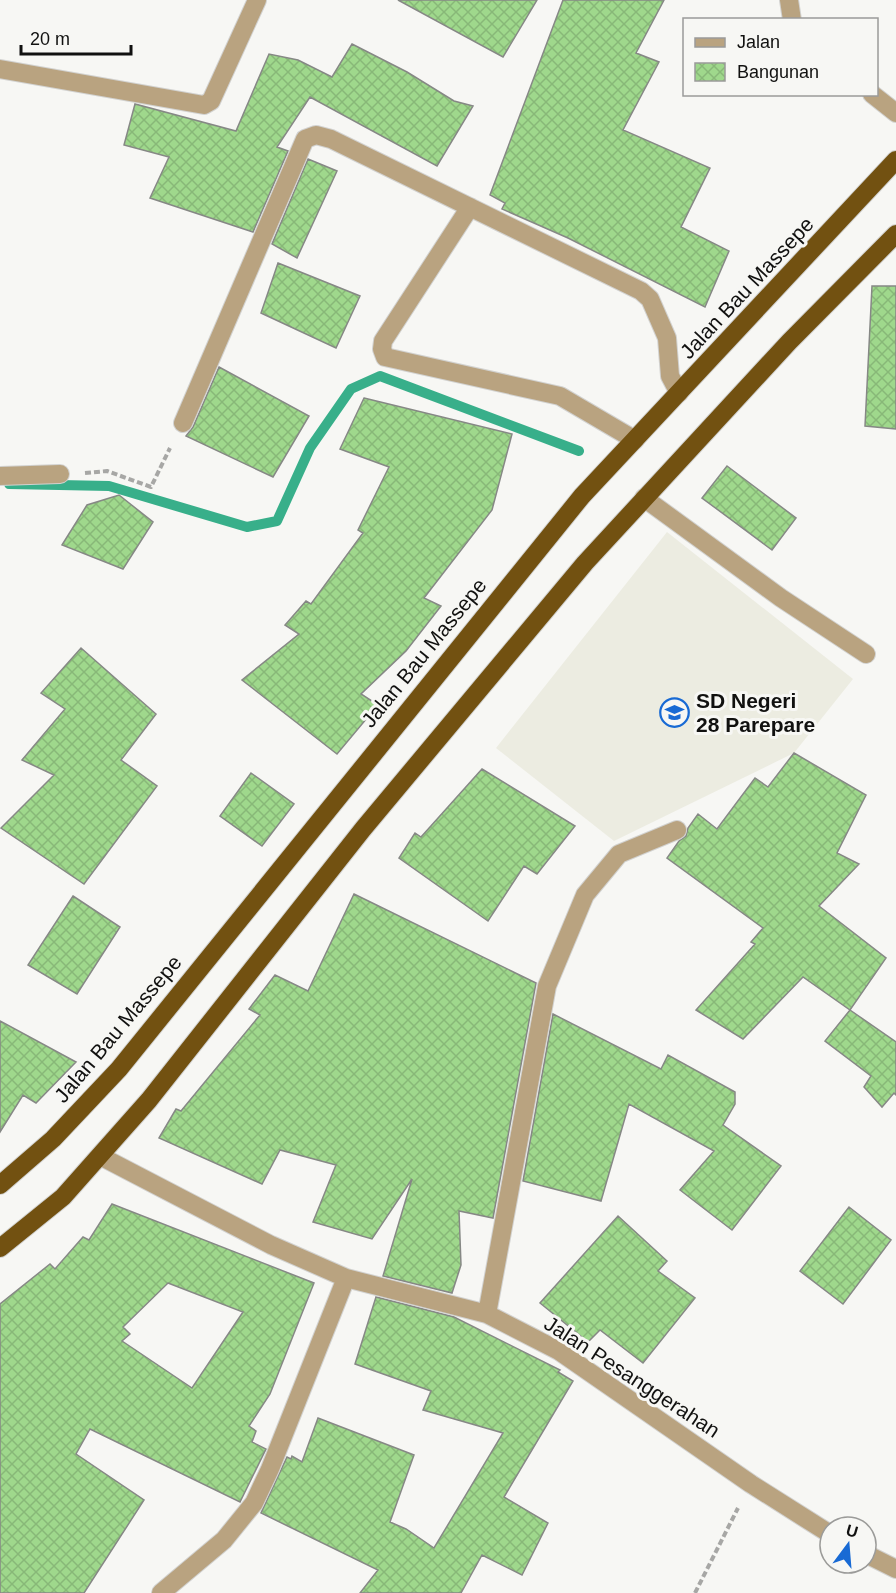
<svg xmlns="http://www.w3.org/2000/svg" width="896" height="1593" font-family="Helvetica,sans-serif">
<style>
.built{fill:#ecece1}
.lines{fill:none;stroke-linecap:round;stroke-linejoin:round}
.stream{stroke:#38af8a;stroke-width:10}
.building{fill:url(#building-cross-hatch);stroke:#868885;stroke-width:1.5;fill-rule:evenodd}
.service-casing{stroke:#d2d2d0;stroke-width:20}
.minor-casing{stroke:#d2d2d0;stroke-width:20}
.trunk-casing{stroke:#d2d2d0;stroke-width:20}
.path{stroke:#a7a7a5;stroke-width:4;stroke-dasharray:6 3;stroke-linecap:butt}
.service{stroke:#b9a380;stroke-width:18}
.minor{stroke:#b9a380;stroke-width:18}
.trunk{stroke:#725111;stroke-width:18}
.labels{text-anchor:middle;stroke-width:6;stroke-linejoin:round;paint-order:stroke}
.street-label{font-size:21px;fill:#111110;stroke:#f7f7f4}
.poi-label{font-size:21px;font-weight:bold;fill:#111110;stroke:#f7f7f4;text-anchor:start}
</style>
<defs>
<pattern id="building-cross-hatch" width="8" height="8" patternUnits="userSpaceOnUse" patternTransform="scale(1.5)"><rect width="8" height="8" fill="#9fd88c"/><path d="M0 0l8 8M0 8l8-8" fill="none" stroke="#88b878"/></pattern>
</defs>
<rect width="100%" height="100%" fill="#f7f7f4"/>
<!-- built -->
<path class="built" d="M667,532L853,679L794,753L614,841L496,748Z"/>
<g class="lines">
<!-- stream -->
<path class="stream" d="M9,484L109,486L247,527L277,521L310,448L351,389L380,376L579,451"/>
</g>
<!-- building -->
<path class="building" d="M398,0H537L503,57Z
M563,0H664L636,53L659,62L623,130L710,168L681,227L729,251L705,307L568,238L502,209L505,203L490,195Z
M352,44L407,72L454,101L473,106L437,166L310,97L277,147L288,151L253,232L150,198L169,157L124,145L135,104L236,131L269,54L298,60L332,77Z
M308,159L337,171L297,258L272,244Z
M278,263L360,296L336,348L261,313Z
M872,286H896V429L865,426Z
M219,367L309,416L273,477L186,436L193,427Z
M364,398L512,434L492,510L424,598L441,606L406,651L361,694L378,705L337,754L242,680L299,634L285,625L306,601L311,604L363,533L358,530L389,467L340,449Z
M727,466L796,518L772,550L702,498Z
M119,495L153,522L123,569L62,545L87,505Z
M81,648L156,714L121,760L157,786L84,884L1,828L54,775L22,760L65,709L41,693Z
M794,753L866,795L837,853L859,864L819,906L886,958L850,1010L803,977L743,1039L696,1010L755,944L751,942L763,928L667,858L679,841L686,836L688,828L698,814L717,829L755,778L768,787Z
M482,769L575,826L537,874L524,866L488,921L399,858L415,833L421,837Z
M251,773L294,804L262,846L220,816Z
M354,894L536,983L493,1218L459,1211L461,1265L452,1293L383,1276L412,1179L372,1239L313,1222L336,1165L280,1150L262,1184L159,1138L176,1109L181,1111L260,1015L249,1009L275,975L308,991Z
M73,896L120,927L77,994L28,965Z
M850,1010L896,1042V1095L894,1093L882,1107L864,1087L871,1076L825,1041Z
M553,1014L661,1069L668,1055L735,1092V1104L723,1125L781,1166L732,1230L680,1190L714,1151L629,1104L601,1201L523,1181Z
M0,1021L76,1062L36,1103L23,1095L0,1132Z
M112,1204L314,1283L270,1394L249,1426L256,1431L252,1442L266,1449L240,1502L90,1429L76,1454L144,1500L84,1593H0V1304L50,1264L55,1269L83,1237L89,1240ZM168,1283L243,1312L192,1388L122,1341L130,1334L123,1327Z
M849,1207L891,1240L843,1304L800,1271Z
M618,1216L667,1261L658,1271L695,1298L643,1363L600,1330L588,1342L540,1303Z
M376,1297L454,1317L560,1370L558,1372L573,1381L504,1497L548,1523L522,1575L482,1555L461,1593H360L378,1570L261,1513L287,1457L291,1459L292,1456L302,1462L318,1418L414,1455L390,1522L406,1529L434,1548L503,1433L423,1410L431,1391L355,1364Z"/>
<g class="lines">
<defs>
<path id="service" d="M789,0L792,20
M872,94L896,113
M644,498L781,598L866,654"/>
<path id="minor" d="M0,69L204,105L211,101L257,0
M470,207L383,341L382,349L385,357L560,396L635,440
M183,423L305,139L316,135L331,139L641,291L650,299L667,338L670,376L679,393
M0,476L60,474
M100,1156L271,1245L346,1278L487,1314L559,1351L751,1484L830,1534
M487,1314L547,986L585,895L619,854L677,830
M866,1554L896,1569
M161,1593L224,1540L254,1503L270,1469L346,1278"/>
<path id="trunk" d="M0,1185L53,1139L119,1069L582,496L896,160
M0,1248L63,1197L149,1100L363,829L585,563L789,342L896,234"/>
</defs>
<!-- service casing -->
<use href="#service" class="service-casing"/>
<!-- minor casing -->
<use href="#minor" class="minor-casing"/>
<!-- trunk casing -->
<use href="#trunk" class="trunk-casing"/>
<!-- path -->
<path class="path" d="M85,473L107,471L151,487L170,448
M695,1593L738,1508"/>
<!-- service -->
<use href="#service" class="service"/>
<!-- minor -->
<use href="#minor" class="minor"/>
<!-- trunk -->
<use href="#trunk" class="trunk"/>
</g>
<!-- icons -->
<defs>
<symbol id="school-ring" viewBox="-11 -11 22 22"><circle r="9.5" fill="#f7f7f4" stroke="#186ad4" stroke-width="1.5"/><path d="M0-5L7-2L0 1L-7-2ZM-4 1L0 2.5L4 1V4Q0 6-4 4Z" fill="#186ad4"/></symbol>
</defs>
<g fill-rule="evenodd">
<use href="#school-ring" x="658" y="696" width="33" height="33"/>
</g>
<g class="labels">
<!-- street labels -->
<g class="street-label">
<text transform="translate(747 288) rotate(-47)" y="7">Jalan Bau Massepe</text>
<text transform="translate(424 653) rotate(-51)" y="7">Jalan Bau Massepe</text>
<text transform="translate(118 1029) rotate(-50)" y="7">Jalan Bau Massepe</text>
<text transform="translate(632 1377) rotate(33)" y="7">Jalan Pesanggerahan</text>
</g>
<!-- poi labels -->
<g class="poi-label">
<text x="696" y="708">SD Negeri<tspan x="696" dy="24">28 Parepare</tspan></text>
</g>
</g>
<!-- legend -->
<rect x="683" y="18" width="195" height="78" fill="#f7f7f4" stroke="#9b9b99" stroke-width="1.5"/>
<rect x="695" y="38" width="30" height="9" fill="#b9a380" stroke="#9b9b99" stroke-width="1.5"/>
<text x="737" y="48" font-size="18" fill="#111110">Jalan</text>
<rect x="695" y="63" width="30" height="18" fill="url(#building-cross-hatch)" stroke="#9b9b99" stroke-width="1.5"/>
<text x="737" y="78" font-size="18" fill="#111110">Bangunan</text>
<!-- north arrow -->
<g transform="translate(848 1545) rotate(16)"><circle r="28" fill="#f7f7f4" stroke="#9b9b99" stroke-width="1.5"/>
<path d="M0-4.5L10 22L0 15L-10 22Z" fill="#186ad4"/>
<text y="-9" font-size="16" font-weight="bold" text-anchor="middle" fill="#111110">U</text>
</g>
<!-- scale -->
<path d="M21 45v9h110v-9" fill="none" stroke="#111110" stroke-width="3"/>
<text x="30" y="45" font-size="18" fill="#111110" stroke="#f7f7f4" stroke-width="4.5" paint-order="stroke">20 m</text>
</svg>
